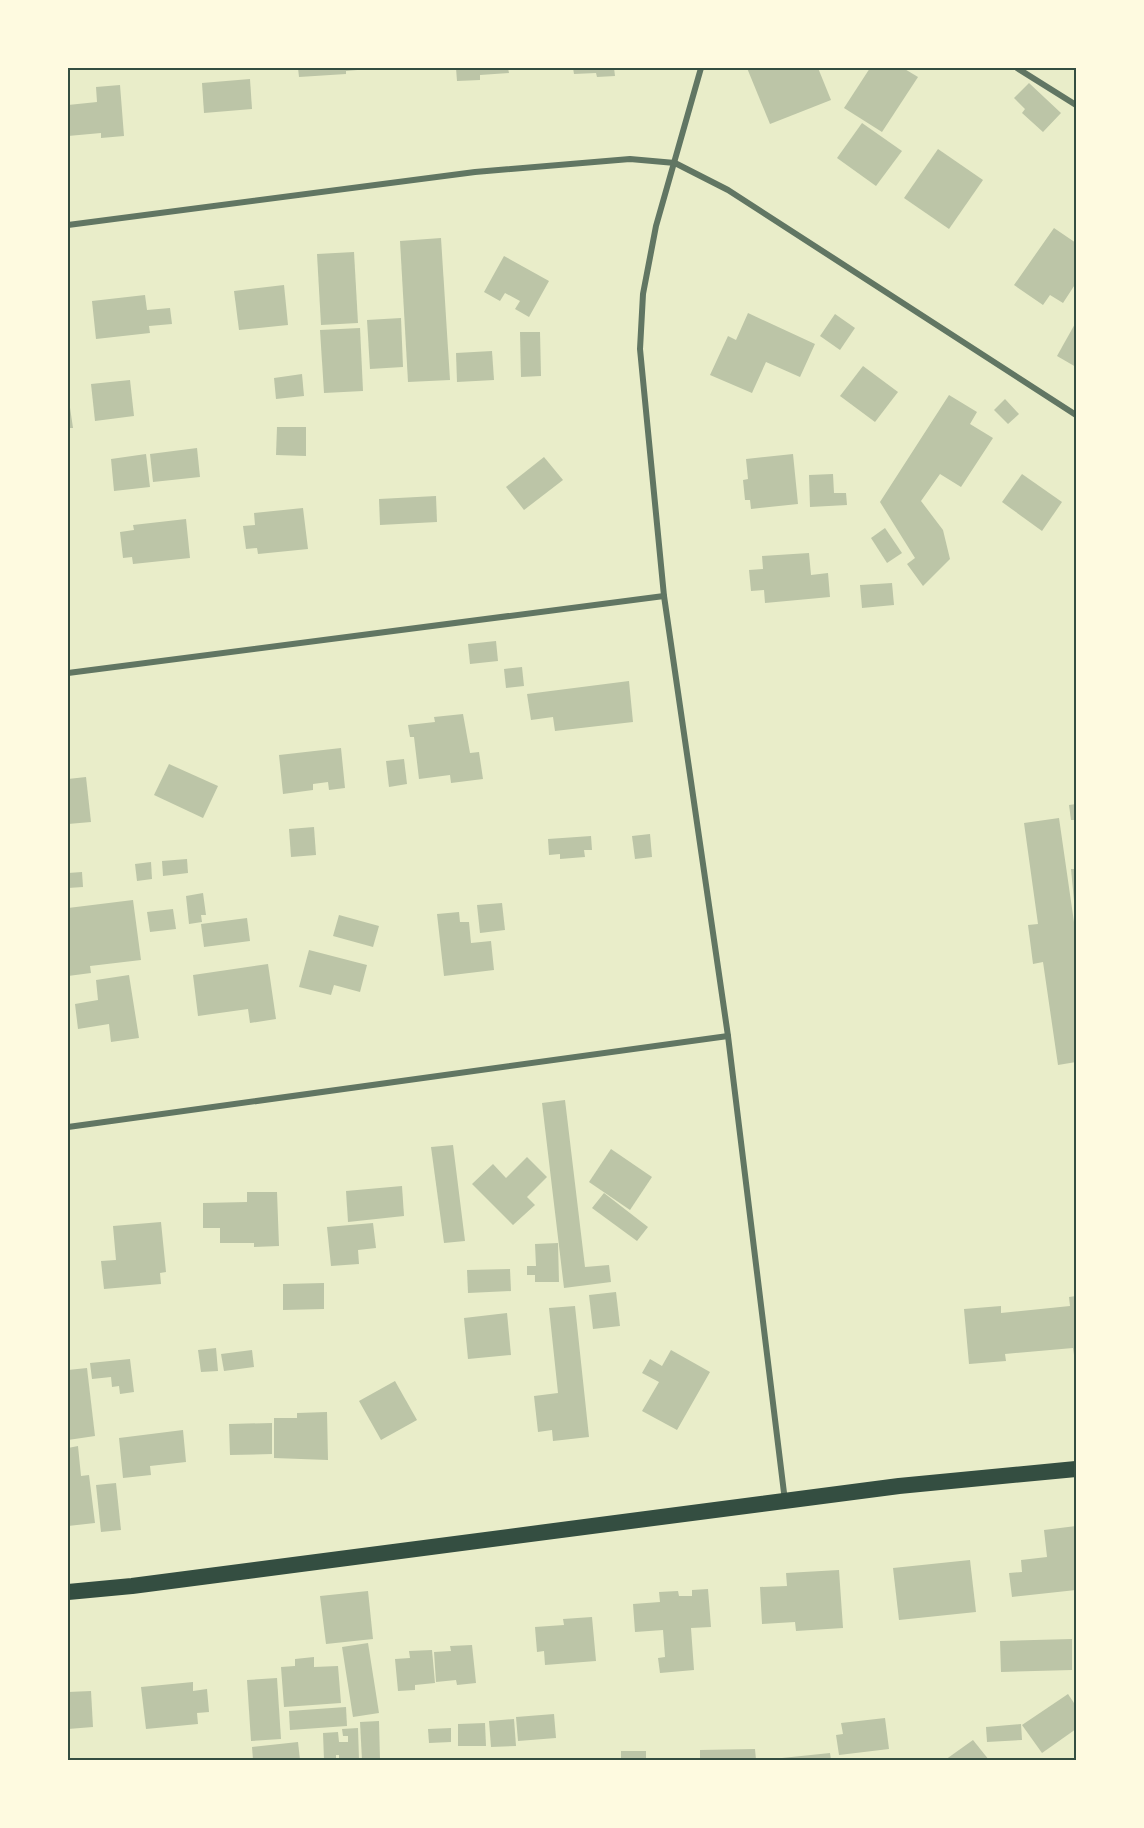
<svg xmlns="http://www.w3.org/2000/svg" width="1144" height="1828" font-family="Manrope,sans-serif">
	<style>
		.building { fill: #bcc5a7 }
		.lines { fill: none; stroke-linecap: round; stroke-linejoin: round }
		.minor { stroke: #617663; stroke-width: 6 }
		.trunk { stroke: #344e41; stroke-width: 16 }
		.neatline { fill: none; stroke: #344e41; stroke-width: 2 }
	</style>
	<rect width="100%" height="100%" fill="#e9edc9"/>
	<g class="building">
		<polygon points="298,68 369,68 369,69 346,71 346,74 299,77"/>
		<polygon points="456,68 508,68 509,73 480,75 480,80 457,81"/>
		<polygon points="573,68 614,68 615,76 597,77 596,73 574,74"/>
		<polygon points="747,68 818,68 831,100 770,124"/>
		<polygon points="870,68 903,68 918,77 882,132 844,108"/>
		<polygon points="250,79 252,109 204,113 202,83"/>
		<polygon points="1029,83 1061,113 1043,132 1022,113 1025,109 1014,98"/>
		<polygon points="120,85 124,136 101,138 101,133 68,136 68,105 97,102 96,87"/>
		<polygon points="862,123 902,151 876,186 837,158"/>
		<polygon points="938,149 983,180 949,229 904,198"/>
		<polygon points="1054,228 1076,243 1076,283 1063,303 1050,295 1043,305 1014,285"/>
		<polygon points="441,238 450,380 408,382 400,241"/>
		<polygon points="354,252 358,323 321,325 317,254"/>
		<polygon points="504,256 549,281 529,317 515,309 520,301 505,293 500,301 484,292"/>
		<polygon points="284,285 288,325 239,330 234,291"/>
		<polygon points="145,295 147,310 170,308 172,324 149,326 150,333 96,339 92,301"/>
		<polygon points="748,313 815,344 800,377 766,362 752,393 710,375 728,336 736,340"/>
		<polygon points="835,314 855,328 840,350 820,336"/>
		<polygon points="401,318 403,367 370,369 367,320"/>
		<polygon points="1076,322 1076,367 1057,356"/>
		<polygon points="360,328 363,391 324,393 320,330"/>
		<polygon points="520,332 540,332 541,376 521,377"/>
		<polygon points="492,351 494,380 457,382 456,353"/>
		<polygon points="863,366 898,392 875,422 840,396"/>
		<polygon points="302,374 304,396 276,399 274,378"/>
		<polygon points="130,380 134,416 95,421 91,384"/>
		<polygon points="68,394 73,428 68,428"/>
		<polygon points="949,395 977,412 970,424 993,438 961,487 940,474 921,501 943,530 950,559 923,586 907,564 915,558 880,502"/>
		<polygon points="1005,399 1019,414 1008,424 994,410"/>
		<polygon points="277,427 306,427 306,456 276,455"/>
		<polygon points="197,448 200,477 153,482 150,454"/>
		<polygon points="146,454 150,487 114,491 111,459"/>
		<polygon points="793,454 798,504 751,509 750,500 745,500 743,480 748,479 746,459"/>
		<polygon points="544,457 563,480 524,510 506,487"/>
		<polygon points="833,474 834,493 846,493 847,505 810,507 809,475"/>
		<polygon points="1022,474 1062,502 1042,531 1002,502"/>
		<polygon points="436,496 437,522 380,525 379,499"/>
		<polygon points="303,508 308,549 258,554 257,548 246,549 243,526 255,525 254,513"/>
		<polygon points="186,519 190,558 133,564 132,557 123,558 120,532 134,530 133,525"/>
		<polygon points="885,528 902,553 887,563 871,538"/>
		<polygon points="809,553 811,575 828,573 830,597 765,603 764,590 751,591 749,570 763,569 762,556"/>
		<polygon points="892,583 894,605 862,608 860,585"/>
		<polygon points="496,641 498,661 470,664 468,644"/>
		<polygon points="522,667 524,686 506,688 504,669"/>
		<polygon points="629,681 633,722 555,731 553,717 531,720 527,694"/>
		<polygon points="463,714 470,753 479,752 483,779 451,783 450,775 419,779 414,737 410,737 408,725 435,722 434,717"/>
		<polygon points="341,748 345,788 329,790 328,782 313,784 313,790 283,794 279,755"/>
		<polygon points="404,759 407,784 389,787 386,761"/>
		<polygon points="169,764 218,786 203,818 154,795"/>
		<polygon points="86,777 91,822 68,824 68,779"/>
		<polygon points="1076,804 1076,820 1071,820 1069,805"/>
		<polygon points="1059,818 1076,936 1076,1062 1058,1065 1043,962 1033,964 1028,925 1038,924 1024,823"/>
		<polygon points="314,827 316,855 291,857 289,829"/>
		<polygon points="650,834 652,857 635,859 632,836"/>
		<polygon points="591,836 592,850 584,850 585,857 560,859 560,854 549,855 548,839"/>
		<polygon points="187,859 188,873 163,876 162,861"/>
		<polygon points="151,862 152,879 137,881 135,864"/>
		<polygon points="1071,869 1076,869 1076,901 1074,901"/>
		<polygon points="82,872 83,887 68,888 68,873"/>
		<polygon points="203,893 206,915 201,915 202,922 189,924 186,896"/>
		<polygon points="133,900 141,960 90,966 91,973 68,976 68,908"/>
		<polygon points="502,903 505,930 480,933 477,905"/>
		<polygon points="173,909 176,929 150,932 147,912"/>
		<polygon points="459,912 460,922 469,922 471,943 491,941 494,970 444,976 437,914"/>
		<polygon points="339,915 379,926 373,947 333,936"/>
		<polygon points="247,918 250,941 204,947 201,924"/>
		<polygon points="309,950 367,965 360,992 334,985 331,995 299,987"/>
		<polygon points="268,964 276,1019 250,1023 248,1009 198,1016 193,975"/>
		<polygon points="129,975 139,1038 111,1042 109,1024 78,1029 75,1004 98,1000 96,980"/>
		<polygon points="565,1100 585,1267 609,1265 611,1282 564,1288 542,1103"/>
		<polygon points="453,1145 465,1241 444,1243 431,1147"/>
		<polygon points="611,1149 652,1177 630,1210 589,1182"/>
		<polygon points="527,1157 547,1177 527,1197 535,1205 513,1225 472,1184 493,1164 506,1178"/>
		<polygon points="402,1186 404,1216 348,1222 346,1191"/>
		<polygon points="247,1192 277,1192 279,1246 254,1247 254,1243 220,1243 220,1228 203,1228 203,1203 247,1202"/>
		<polygon points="604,1193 648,1227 637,1241 592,1208"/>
		<polygon points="161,1222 166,1272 160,1273 161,1284 104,1289 101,1261 116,1260 113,1226"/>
		<polygon points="373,1223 376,1248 358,1250 359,1264 331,1266 327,1227"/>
		<polygon points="558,1243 559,1282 535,1282 535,1275 527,1275 527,1266 536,1266 535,1244"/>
		<polygon points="510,1269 511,1291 468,1293 467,1270"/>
		<polygon points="324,1283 324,1309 283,1310 283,1284"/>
		<polygon points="616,1292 620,1326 593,1329 589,1295"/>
		<polygon points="1076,1296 1076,1354 1074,1355 1073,1348 1005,1354 1006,1361 969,1364 964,1309 1001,1306 1001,1313 1070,1306 1069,1297"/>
		<polygon points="575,1306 589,1437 553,1441 552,1430 538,1432 534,1396 558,1393 549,1308"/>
		<polygon points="507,1313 511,1355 468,1359 464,1318"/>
		<polygon points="216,1348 218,1371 201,1372 198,1350"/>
		<polygon points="252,1350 254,1367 224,1371 221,1354"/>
		<polygon points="671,1350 710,1372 677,1430 642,1411 659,1382 642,1373 650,1359 662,1366"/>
		<polygon points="130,1359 134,1392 120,1394 119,1386 112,1387 111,1377 92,1379 90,1363"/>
		<polygon points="87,1368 95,1436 68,1440 68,1370"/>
		<polygon points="395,1381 417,1420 381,1440 359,1401"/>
		<polygon points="327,1412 328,1460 274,1458 274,1418 297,1418 297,1413"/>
		<polygon points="272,1423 272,1454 230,1455 229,1424"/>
		<polygon points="183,1430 186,1462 150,1466 151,1475 123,1478 119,1438"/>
		<polygon points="78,1446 81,1476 89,1475 95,1523 68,1526 68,1448"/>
		<polygon points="116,1483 121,1530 101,1532 96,1485"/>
		<polygon points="1076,1526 1076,1590 1012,1597 1009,1573 1022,1572 1021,1560 1047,1557 1044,1530"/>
		<polygon points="970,1560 976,1612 899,1620 893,1568"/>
		<polygon points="839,1570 843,1628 796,1631 795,1622 762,1624 760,1587 787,1586 786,1573"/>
		<polygon points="708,1589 711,1627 691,1628 694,1670 660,1673 658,1658 665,1657 663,1630 635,1632 633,1604 660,1602 659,1592 678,1591 679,1596 692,1596 692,1590"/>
		<polygon points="368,1591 373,1639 326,1644 320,1596"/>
		<polygon points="592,1617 596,1661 545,1665 544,1651 537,1652 535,1627 564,1625 563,1619"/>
		<polygon points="1072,1639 1072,1670 1001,1672 1000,1641"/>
		<polygon points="368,1643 379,1713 353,1717 342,1647"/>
		<polygon points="472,1645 476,1683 457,1685 456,1680 436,1682 434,1652 451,1651 450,1646"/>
		<polygon points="432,1650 435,1683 415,1685 415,1690 398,1691 395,1659 410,1658 409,1651"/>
		<polygon points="314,1657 314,1667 338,1666 341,1703 284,1707 281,1667 295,1666 295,1659"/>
		<polygon points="277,1678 281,1739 251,1741 247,1680"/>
		<polygon points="193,1682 193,1691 207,1689 209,1712 197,1713 198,1724 146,1729 141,1687"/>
		<polygon points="91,1691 93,1727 68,1729 68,1692"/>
		<polygon points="1068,1694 1076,1706 1076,1729 1042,1753 1022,1725"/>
		<polygon points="346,1707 347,1726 290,1730 289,1711"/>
		<polygon points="554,1714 556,1738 518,1741 516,1717"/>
		<polygon points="885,1718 889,1749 839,1755 836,1735 843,1734 841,1723"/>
		<polygon points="514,1719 516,1746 491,1747 489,1721"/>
		<polygon points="379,1721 380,1760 362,1760 360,1722"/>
		<polygon points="485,1723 486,1746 458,1746 458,1724"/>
		<polygon points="1021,1724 1022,1740 987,1742 986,1727"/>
		<polygon points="358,1728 359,1760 339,1760 339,1755 336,1755 336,1760 324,1760 323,1733 338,1732 339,1742 348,1742 348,1736 343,1736 342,1729"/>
		<polygon points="451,1728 451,1742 429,1743 428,1729"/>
		<polygon points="973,1740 989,1760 945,1760"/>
		<polygon points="298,1742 300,1760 253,1760 252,1747"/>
		<polygon points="755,1749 756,1760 700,1760 700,1750"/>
		<rect x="621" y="1751" width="25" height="9"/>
		<polygon points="830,1753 831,1760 782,1760 782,1758"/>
	</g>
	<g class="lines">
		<g class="minor">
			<polyline points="701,68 656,226 643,294 640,349 664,596 728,1036 785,1501"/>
			<polyline points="1017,68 1076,105"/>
			<polyline points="68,225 475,172 630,159 675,163 728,190 1076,415"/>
			<polyline points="68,673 664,596"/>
			<polyline points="68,1127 728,1036"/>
		</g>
		<polyline class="trunk" points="68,1592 132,1586 899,1486 1076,1469"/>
	</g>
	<rect width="1144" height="1828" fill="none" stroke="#fefae0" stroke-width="138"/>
	<rect x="69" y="69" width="1006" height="1690" class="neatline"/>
</svg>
